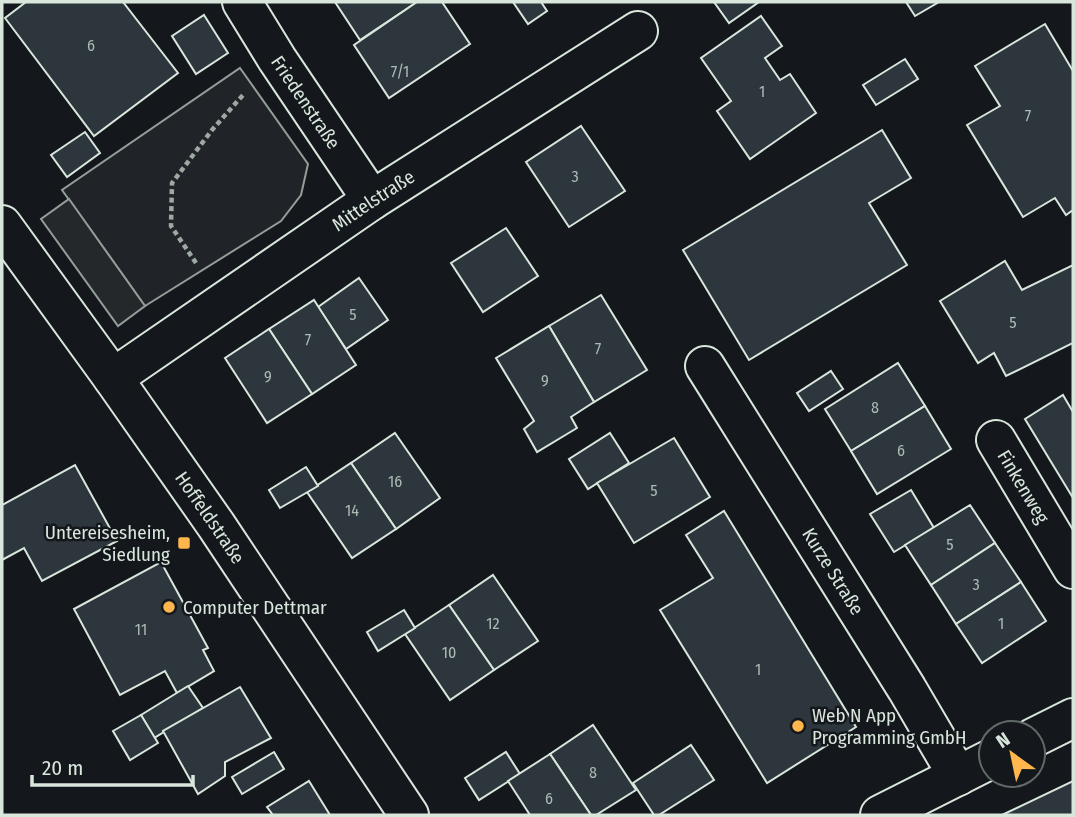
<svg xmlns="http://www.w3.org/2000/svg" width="1075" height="817" font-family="'Fira Sans Condensed',sans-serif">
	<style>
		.green { fill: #202428; stroke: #939e99; stroke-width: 2 }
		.parking { fill: #24282b; stroke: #939e99; stroke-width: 2 }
		.building { fill: #2c363c; stroke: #d8e6dc; stroke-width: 2 }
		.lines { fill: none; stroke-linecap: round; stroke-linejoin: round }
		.minor-casing { stroke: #d8e6dc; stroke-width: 42 }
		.path { stroke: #9da8a2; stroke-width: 4.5; stroke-dasharray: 5 3.5; stroke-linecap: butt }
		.minor { stroke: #14181c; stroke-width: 38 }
		.poi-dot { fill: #ffb74d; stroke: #14181c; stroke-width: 2.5 }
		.labels { text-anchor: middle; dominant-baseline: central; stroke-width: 5; stroke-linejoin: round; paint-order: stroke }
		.number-label { font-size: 16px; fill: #adbab4 }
		.street-label { font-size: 19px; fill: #d8e6dc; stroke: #14181c }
		.poi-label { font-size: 19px; fill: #d8e6dc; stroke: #14181c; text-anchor: start }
	</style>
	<rect width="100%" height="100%" fill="#14181c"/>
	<polygon class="green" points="240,68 308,164 301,195 281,221 145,306 62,190"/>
	<polygon class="parking" points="69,199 145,306 118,326 41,219"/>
	<g class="building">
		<polygon points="26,2 123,2 178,73 94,136 5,18"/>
		<polygon points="335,2 417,2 360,40"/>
		<polygon points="417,2 442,2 470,44 389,98 354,45"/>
		<polygon points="513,2 541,2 547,11 528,24"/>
		<polygon points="714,2 759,2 729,23"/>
		<polygon points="906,2 939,2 915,16"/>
		<polygon points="204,15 228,53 196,74 172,36"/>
		<polygon points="761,16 782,46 765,58 780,80 790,74 816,113 750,159 717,111 731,101 701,58"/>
		<polygon points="1045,24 1073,71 1073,210 1066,215 1055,198 1023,217 967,125 1000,106 975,66"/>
		<polygon points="905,59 918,79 876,105 863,85"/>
		<polygon points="581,126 625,191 569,227 526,162"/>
		<polygon points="882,130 911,178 869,203 907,265 749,360 683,250"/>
		<polygon points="85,132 100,153 67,177 51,155"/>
		<polygon points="506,228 538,276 483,312 451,263"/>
		<polygon points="1005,261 1022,290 1073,265 1073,343 1006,376 994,353 978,363 940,301"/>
		<polygon points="359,278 388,320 346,349 318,307"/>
		<polygon points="601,295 647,370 594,402 549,326"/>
		<polygon points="314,300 356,365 312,394 269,329"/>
		<polygon points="549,326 594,402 571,417 577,428 537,452 524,429 534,421 496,358"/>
		<polygon points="269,329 312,394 267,423 225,358"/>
		<polygon points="898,363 925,406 851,451 825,409"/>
		<polygon points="831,371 843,389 809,411 797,393"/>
		<polygon points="1063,395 1073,412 1073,498 1025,419"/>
		<polygon points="925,406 951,449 877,494 851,451"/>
		<polygon points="395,433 440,498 396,529 351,463"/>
		<polygon points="610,433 629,463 588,489 569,459"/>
		<polygon points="674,438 710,497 634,543 597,483"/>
		<polygon points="351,463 396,529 352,558 307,492"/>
		<polygon points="75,465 117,541 42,581 24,548 2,560 2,505"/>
		<polygon points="306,467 318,486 280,508 269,490"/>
		<polygon points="911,490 934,528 894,552 870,514"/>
		<polygon points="970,505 995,543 931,585 905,545"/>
		<polygon points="724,511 856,727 767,783 660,610 713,578 686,535"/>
		<polygon points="995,543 1021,582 956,624 931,585"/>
		<polygon points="161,562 208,648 203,650 214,671 177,693 165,671 120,695 74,609"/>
		<polygon points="493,575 538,641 494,670 449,605"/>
		<polygon points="1021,582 1046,621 982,663 956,624"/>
		<polygon points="449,605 494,670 450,700 405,634"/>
		<polygon points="404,610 415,628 378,651 367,632"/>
		<polygon points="188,686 203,708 154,738 141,715"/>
		<polygon points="240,687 271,738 225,762 225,776 198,794 163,731"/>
		<polygon points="141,715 158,743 130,760 113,731"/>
		<polygon points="593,725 636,790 596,815 591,815 550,754"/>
		<polygon points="691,745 714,780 659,815 654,815 633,783"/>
		<polygon points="274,752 284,769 242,794 232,777"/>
		<polygon points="506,752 520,774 479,800 465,778"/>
		<polygon points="550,754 591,815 530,815 508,781"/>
		<polygon points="309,781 330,815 273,815 267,807"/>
		<polygon points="1073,781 1073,815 1002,815"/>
	</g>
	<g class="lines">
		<defs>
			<g id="minor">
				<path id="s1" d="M242 2 277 59 372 200"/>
				<path id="s2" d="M2 225 113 378 216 525 409 815"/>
				<path id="s3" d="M705 366 907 689 958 776"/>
				<path id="s4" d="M113 378 372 200 638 31"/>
				<path id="s5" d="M996 440 1073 569"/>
				<polyline points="1033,738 1073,718"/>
				<polyline points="880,815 991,759"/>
			</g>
		</defs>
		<use href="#minor" class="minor-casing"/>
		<polyline class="path" points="196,263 171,226 172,183 212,130 243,95"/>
		<use href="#minor" class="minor"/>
	</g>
	<g class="poi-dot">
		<rect x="177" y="536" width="14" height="14" rx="3.5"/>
		<circle cx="169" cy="607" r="7"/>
		<circle cx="798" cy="726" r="7"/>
	</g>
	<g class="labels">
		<g class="number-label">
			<text x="91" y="45">6</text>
			<text x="400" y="71">7/1</text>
			<text x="762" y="91">1</text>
			<text x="1028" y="115">7</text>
			<text x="575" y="176">3</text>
			<text x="353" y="314">5</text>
			<text x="1013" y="322">5</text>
			<text x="308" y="339">7</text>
			<text x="598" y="348">7</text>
			<text x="268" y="376">9</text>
			<text x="545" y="380">9</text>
			<text x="875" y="407">8</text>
			<text x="901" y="450">6</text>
			<text x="395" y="481">16</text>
			<text x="654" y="490">5</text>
			<text x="352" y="510">14</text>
			<text x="950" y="544">5</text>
			<text x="976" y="584">3</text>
			<text x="493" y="623">12</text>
			<text x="1001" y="623">1</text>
			<text x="141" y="629">11</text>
			<text x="449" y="652">10</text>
			<text x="758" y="669">1</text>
			<text x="593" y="772">8</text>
			<text x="549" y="798">6</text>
		</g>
		<g class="street-label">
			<text stroke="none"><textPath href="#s1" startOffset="119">Friedenstraße</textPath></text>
			<text stroke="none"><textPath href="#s4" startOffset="315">Mittelstraße</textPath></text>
			<text stroke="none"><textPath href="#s5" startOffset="54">Finkenweg</textPath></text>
			<text stroke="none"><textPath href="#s2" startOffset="359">Hoffeldstraße</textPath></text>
			<text stroke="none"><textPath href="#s3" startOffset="242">Kurze Straße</textPath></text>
		</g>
		<g class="poi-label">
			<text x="170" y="532" text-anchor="end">Untereisesheim,<tspan x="170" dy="22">Siedlung</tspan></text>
			<text x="183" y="607">Computer Dettmar</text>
			<text x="812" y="715">Web N App<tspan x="812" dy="22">Programming GmbH</tspan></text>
		</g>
	</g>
	<rect width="1075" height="817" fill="none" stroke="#d8e6dc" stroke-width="7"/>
	<g transform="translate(1012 754) rotate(327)"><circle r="33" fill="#14181c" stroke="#626a69" stroke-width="2"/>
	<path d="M0-5L12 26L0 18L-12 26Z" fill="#ffb74d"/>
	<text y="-10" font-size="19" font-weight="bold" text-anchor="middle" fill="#d8e6dc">N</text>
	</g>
	<path d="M32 775v10h161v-10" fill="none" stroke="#d8e6dc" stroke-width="3.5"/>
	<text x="42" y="775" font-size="21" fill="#d8e6dc" stroke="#14181c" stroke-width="5" paint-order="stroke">20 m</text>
</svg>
